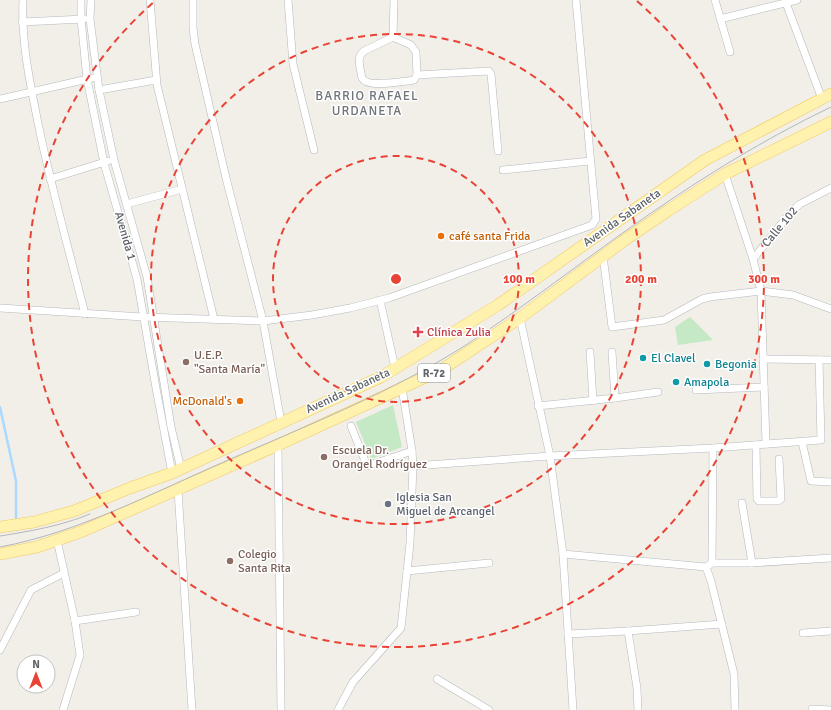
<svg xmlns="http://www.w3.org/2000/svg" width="831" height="710" font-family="Signika,sans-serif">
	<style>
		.green { fill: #c5e8c5 }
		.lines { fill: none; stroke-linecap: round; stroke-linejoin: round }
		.stream { stroke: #aadaff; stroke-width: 2.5 }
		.street-casing { stroke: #b5b8bc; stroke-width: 8 }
		.primary-casing { stroke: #f2c960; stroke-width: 12 }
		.street { stroke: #fff; stroke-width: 7 }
		.primary { stroke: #fff2af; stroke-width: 11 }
		.tram { stroke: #b6b7b8; stroke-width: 1 }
		.ring { fill: none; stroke: #ea4335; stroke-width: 2; stroke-dasharray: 7 5 }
		.food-dot { fill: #e8710a; stroke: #fff; stroke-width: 1.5 }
		.health-dot { fill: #e0444e; stroke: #fff; stroke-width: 1.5 }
		.culture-dot { fill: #0f9aa8; stroke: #fff; stroke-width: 1.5 }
		.education-dot { fill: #8d6e63; stroke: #fff; stroke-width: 1.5 }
		.worship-dot { fill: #6b7280; stroke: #fff; stroke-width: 1.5 }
		.labels { text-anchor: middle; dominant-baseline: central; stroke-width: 3; stroke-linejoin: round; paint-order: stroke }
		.shield { fill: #fff; stroke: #8f9295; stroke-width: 1 }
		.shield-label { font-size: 11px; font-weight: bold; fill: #5f6368 }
		.street-label { font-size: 12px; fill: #5f6368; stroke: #fff }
		.food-label { font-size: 12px; fill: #c56008; stroke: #fff; text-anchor: start }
		.health-label { font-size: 12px; fill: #be3a42; stroke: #fff; text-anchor: start }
		.education-label { font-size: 12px; fill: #785e54; stroke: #fff; text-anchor: start }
		.culture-label { font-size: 12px; fill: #0d838f; stroke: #fff; text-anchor: start }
		.worship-label { font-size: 12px; fill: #5b616d; stroke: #fff; text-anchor: start }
		.neighbourhood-label { font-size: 13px; letter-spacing: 1px; fill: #70757a; stroke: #fff }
		.centre { fill: #ea4335; stroke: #fff; stroke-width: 2 }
		.ring-label { font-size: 12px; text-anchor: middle; font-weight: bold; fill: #ea4335; stroke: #fff; stroke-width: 3; stroke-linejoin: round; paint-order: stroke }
	</style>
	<rect width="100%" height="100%" fill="#f1efe8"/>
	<g class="green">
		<polygon points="690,317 713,340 678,345 675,327"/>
		<polygon points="393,405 402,447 371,459 356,422"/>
	</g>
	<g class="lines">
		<polyline class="stream" points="0,407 16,481 16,518"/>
		<defs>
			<g id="street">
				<path d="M23 0C21 41 30 83 38 123 51 187 69 250 85 314"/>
				<polyline points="81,0 81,19 87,79 104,163 137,279 156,388 172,473"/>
				<polyline points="91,0 90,19 99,90 114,160 147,277 171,427 181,469"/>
				<polyline points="150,0 157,85 214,319"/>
				<polyline points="193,0 193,28 195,44 226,178 263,321 281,422"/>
				<polyline points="288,0 293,64 314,150"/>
				<polyline points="715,0 730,52"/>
				<polyline points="786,3 822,99"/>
				<polyline points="720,19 797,0"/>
				<polyline points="22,22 84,19"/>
				<path d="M393 37 411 45 416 52 417 75 414 80 408 81C397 82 367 88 362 78 361 75 361 71 360 68 359 61 358 56 364 51Z"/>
				<polyline points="393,37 394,0"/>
				<polyline points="417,75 489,71 491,74 498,151"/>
				<polyline points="99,90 156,80"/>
				<polyline points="0,99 92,78"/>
				<polyline points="503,170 590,161"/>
				<polyline points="725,174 753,259 761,291 766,444"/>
				<polyline points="50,179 108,161"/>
				<polyline points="127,204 182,189"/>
				<polyline points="603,256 612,327 664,320 702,299 710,297 761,291 793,295 831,309"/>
				<polyline points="753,259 792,211 800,204 831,188"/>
				<polyline points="380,300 395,368"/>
				<polyline points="0,308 143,317 263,321 312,315 350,308 389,298 592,225 596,219 576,0"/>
				<polyline points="520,318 550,456 563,554 573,710"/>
				<polyline points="590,352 593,401"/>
				<polyline points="612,352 615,398"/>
				<polyline points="763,359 831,360"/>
				<polyline points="696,390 764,387"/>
				<polyline points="538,406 615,398 658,392"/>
				<polyline points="351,426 367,466 412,451"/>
				<polyline points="802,442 811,481 831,482"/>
				<polyline points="278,445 281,710"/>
				<polyline points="756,445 757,499 759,501 778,501 781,499 779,459"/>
				<polyline points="413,466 550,456 713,448 821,440 819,360"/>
				<polyline points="178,490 192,710"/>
				<polyline points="742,503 752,563"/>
				<polyline points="57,540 75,621 80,655 63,710"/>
				<polyline points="563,554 706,567 712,563 752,563 831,558"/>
				<polyline points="712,563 713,448"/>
				<polyline points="706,567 711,581 734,674 735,710"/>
				<polyline points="407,571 489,563"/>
				<polyline points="75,621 136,612"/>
				<polyline points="628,631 637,688 638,710"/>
				<polyline points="803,633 831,631"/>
				<polyline points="568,634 628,631 722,624"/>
				<polyline points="0,650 31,590 64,573"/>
				<polyline points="437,679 489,710"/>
				<polyline points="812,709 831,710"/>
				<polyline points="338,710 353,682 401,628 410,543 413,466 412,451 402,388"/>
			</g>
			<g id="primary">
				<polyline points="0,527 34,522 74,511 130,488 172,473 381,377 498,305 705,160 831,94"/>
				<polyline points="0,554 37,547 83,531 278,445 441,370 520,318 622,242 669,210 725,174 831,122"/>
			</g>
		</defs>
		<use href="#street" class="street-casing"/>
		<use href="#primary" class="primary-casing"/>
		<use href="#street" class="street"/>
		<use href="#primary" class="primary"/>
		<g class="tram">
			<path d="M0 536C31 531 61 526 90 514"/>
			<path d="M0 547C80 532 152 493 226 461 308 425 393 392 469 343 522 308 572 269 624 232 690 185 758 142 831 107"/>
		</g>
	</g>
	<g class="ring">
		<circle cx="396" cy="279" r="123"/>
		<circle cx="396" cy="279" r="245"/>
		<path d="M637 1A368 368 0 1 1 155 1"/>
	</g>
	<g class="food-dot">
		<circle cx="441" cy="236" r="4"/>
		<circle cx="240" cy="401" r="4"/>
	</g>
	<path class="health-dot" d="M416 326h4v4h4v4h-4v4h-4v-4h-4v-4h4z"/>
	<g class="culture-dot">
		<circle cx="643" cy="358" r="4"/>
		<circle cx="707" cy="364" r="4"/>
		<circle cx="676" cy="382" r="4"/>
	</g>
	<g class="education-dot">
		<circle cx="186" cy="362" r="4"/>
		<circle cx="324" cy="457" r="4"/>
		<circle cx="230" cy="561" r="4"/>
	</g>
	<circle class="worship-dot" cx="388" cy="504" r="4"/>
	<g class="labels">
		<rect class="shield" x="418" y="364" width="32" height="18" rx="3"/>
		<g class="shield-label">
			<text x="434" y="373">R-72</text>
		</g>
		<g class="street-label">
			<text transform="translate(622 218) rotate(-35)">Avenida Sabaneta</text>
			<text transform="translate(780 227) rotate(-50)">Calle 102</text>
			<text transform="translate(125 236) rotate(74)">Avenida 1</text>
			<text transform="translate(348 391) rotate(-25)">Avenida Sabaneta</text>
		</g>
		<g class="food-label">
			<text x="449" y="236">café santa Frida</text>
			<text x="232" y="401" text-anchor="end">McDonald's</text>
		</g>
		<g class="health-label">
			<text x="427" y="332">Clínica Zulia</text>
		</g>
		<g class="education-label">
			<text x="194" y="355">U.E.P.<tspan x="194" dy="14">"Santa María"</tspan></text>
			<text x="332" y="450">Escuela Dr.<tspan x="332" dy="14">Orangel Rodríguez</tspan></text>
			<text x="238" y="554">Colegio<tspan x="238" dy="14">Santa Rita</tspan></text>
		</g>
		<g class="culture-label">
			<text x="651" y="358">El Clavel</text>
			<text x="715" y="364">Begonia</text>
			<text x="684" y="382">Amapola</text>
		</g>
		<g class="worship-label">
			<text x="396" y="497">Iglesia San<tspan x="396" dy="14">Miguel de Arcangel</tspan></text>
		</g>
		<g class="neighbourhood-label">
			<text x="367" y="96">BARRIO RAFAEL<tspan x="367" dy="15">URDANETA</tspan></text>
		</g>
	</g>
	<circle cx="396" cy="279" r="6" class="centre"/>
	<g class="ring-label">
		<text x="519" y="283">100 m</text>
		<text x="641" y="283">200 m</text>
		<text x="764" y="283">300 m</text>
	</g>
	<g transform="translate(36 674)"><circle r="19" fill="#ffffff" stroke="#bfc1c3"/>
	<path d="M0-3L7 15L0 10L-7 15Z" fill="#ea4335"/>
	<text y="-6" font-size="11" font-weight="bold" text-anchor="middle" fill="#5f6368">N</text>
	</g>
</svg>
